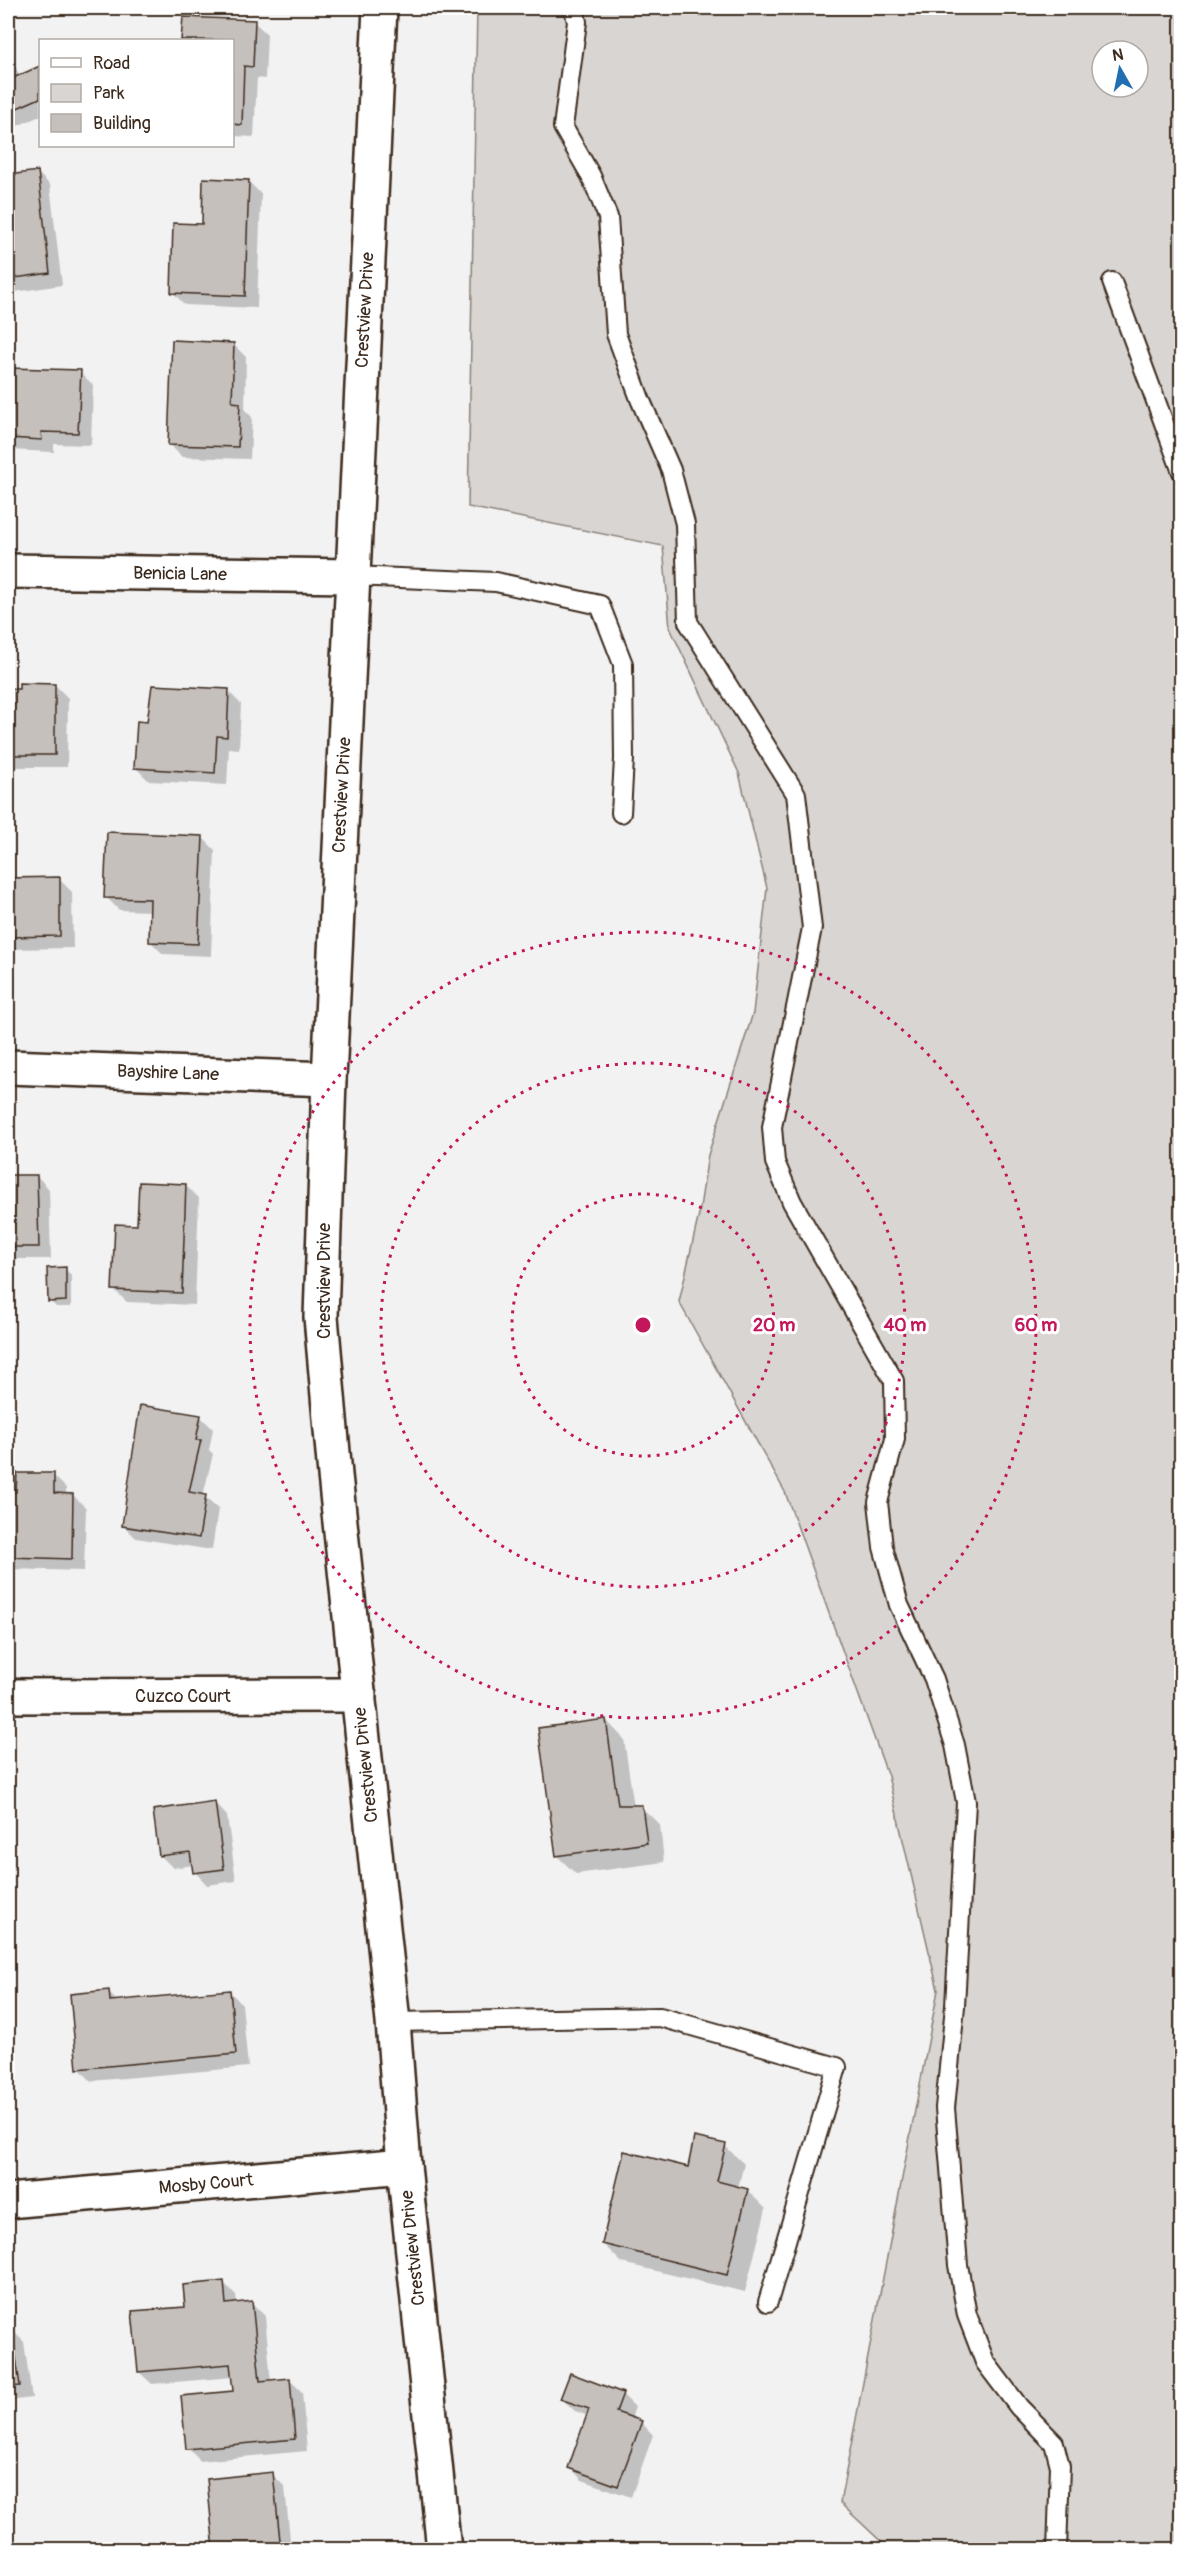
<svg xmlns="http://www.w3.org/2000/svg" width="1189" height="2557" font-family="Pangolin,sans-serif">
	<style>
		.green { fill: #d8d5d2; stroke: #8a8078; stroke-width: 1.5; fill-rule: evenodd }
		.shadow { fill: #0003 }
		.building { fill: #c6c0bd; stroke: #3b2a1e; stroke-width: 1.5 }
		.lines { fill: none; stroke-linecap: round; stroke-linejoin: round }
		.service-casing { stroke: #3b2a1e; stroke-width: 22 }
		.minor-casing { stroke: #3b2a1e; stroke-width: 38 }
		.secondary-casing { stroke: #3b2a1e; stroke-width: 38 }
		.service { stroke: #fff; stroke-width: 18 }
		.minor { stroke: #fff; stroke-width: 33 }
		.secondary { stroke: #fff; stroke-width: 33 }
		.ring { fill: none; stroke: #c2185b; stroke-width: 3; stroke-dasharray: 3 6 }
		.labels { text-anchor: middle; dominant-baseline: central; stroke-width: 6; stroke-linejoin: round; paint-order: stroke }
		.street-label { font-size: 18px; fill: #3b2a1e; stroke: #fff }
		.centre { fill: #c2185b; stroke: #fff; stroke-width: 3 }
		.ring-label { font-size: 18px; text-anchor: middle; font-weight: bold; fill: #c2185b; stroke: #fff; stroke-width: 6; stroke-linejoin: round; paint-order: stroke }
	</style>
	<rect width="100%" height="100%" fill="#f3f2f2"/>
	<filter id="ink" filterUnits="userSpaceOnUse"><feTurbulence type="fractalNoise" baseFrequency=".0167" numOctaves="2"/><feDisplacementMap in="SourceGraphic" scale="12" xChannelSelector="R" yChannelSelector="G"/><feConvolveMatrix kernelMatrix="1 2 1 2 8 2 1 2 1" color-interpolation-filters="sRGB"/></filter>
	<g filter="url(#ink)">
		<path class="green" d="M477 8H1181V2549H889L840 2503 938 1990 888 1776 785 1492 679 1302 699 1214 708 1155 753 1013 767 888 739 773 670 628 663 546 468 507ZM1102 51H1138V87H1102Z"/>
		<g class="shadow">
			<polygon points="184,19 254,22 267,34 265,79 257,78 254,137 232,136 232,40 183,40"/>
			<polygon points="8,50 20,77 40,68 40,116 8,130"/>
			<polygon points="38,173 50,185 62,285 8,293 8,177"/>
			<polygon points="248,181 261,194 257,308 185,305 172,292 203,225"/>
			<polygon points="234,345 246,357 245,410 252,417 250,459 182,457 169,444"/>
			<polygon points="8,369 80,372 93,385 91,445 54,444 54,452 8,450"/>
			<polygon points="55,685 68,698 67,767 8,767 8,691"/>
			<polygon points="228,691 241,704 239,749 229,748 227,785 149,781 136,768 148,724"/>
			<polygon points="202,837 215,850 211,956 163,954 150,941 152,911 119,910 106,897"/>
			<polygon points="8,879 59,879 72,892 73,948 8,949"/>
			<polygon points="37,1176 49,1189 51,1259 8,1259 8,1177"/>
			<polygon points="186,1186 199,1198 195,1305 127,1302 114,1290 139,1227"/>
			<polygon points="65,1269 71,1275 71,1307 56,1307 50,1301"/>
			<polygon points="200,1416 213,1429 209,1450 213,1454 203,1496 218,1509 212,1550 136,1538 123,1525"/>
			<polygon points="53,1475 66,1488 66,1495 73,1495 86,1508 84,1571 8,1569 8,1493 18,1493"/>
			<polygon points="606,1720 624,1739 634,1807 641,1807 660,1825 664,1862 576,1874 557,1856"/>
			<polygon points="215,1803 227,1816 236,1881 207,1885 195,1872 194,1865 173,1868 160,1855"/>
			<polygon points="229,1991 242,2004 248,2067 91,2081 79,2068 108,1992 118,2002"/>
			<polygon points="725,2146 744,2164 738,2188 747,2190 766,2209 745,2292 622,2263 603,2244 689,2169"/>
			<polygon points="223,2282 236,2295 237,2304 252,2303 265,2316 271,2381 289,2379 302,2392 307,2451 200,2461 188,2448 234,2393 233,2377 152,2384 139,2372 187,2308"/>
			<polygon points="11,2329 24,2342 32,2398 8,2401 8,2330"/>
			<polygon points="622,2394 635,2407 631,2419 641,2422 653,2435 631,2497 582,2480 570,2467 588,2416 575,2411 562,2399"/>
			<polygon points="272,2474 285,2487 291,2550 216,2550"/>
		</g>
		<g class="building">
			<polygon points="183,17 255,20 253,67 244,66 242,125 232,124 232,40 181,40"/>
			<polygon points="8,63 13,78 40,66 40,98 8,112"/>
			<polygon points="38,171 50,273 8,279 8,175"/>
			<polygon points="203,178 249,180 245,296 171,293 173,223 202,224"/>
			<polygon points="172,340 234,343 232,402 240,403 238,447 168,445"/>
			<polygon points="8,368 81,370 78,433 41,432 42,440 8,438"/>
			<polygon points="19,683 55,684 55,755 8,755 8,689 19,689"/>
			<polygon points="152,685 229,689 227,737 217,736 215,773 134,768 137,721 147,722"/>
			<polygon points="107,832 203,836 198,944 149,942 150,899 104,898"/>
			<polygon points="60,877 60,936 8,937 8,878"/>
			<polygon points="8,1175 37,1175 39,1247 8,1247"/>
			<polygon points="139,1182 186,1184 182,1293 112,1290 115,1224 137,1225"/>
			<polygon points="66,1267 66,1301 48,1302 47,1268"/>
			<polygon points="140,1405 201,1415 196,1440 201,1440 189,1492 206,1495 199,1538 122,1526"/>
			<polygon points="17,1473 54,1473 54,1493 73,1494 72,1559 8,1557 8,1492 16,1492"/>
			<polygon points="606,1719 618,1805 642,1805 647,1843 556,1856 538,1728"/>
			<polygon points="215,1801 224,1869 193,1873 190,1852 159,1856 153,1810"/>
			<polygon points="109,1990 110,2001 230,1990 236,2054 77,2069 70,1994"/>
			<polygon points="694,2137 726,2144 717,2181 748,2189 727,2275 602,2244 624,2151 688,2167"/>
			<polygon points="224,2281 226,2304 252,2301 260,2381 290,2378 295,2439 186,2449 181,2396 233,2391 230,2364 138,2372 132,2311 185,2307 183,2285"/>
			<polygon points="8,2328 12,2328 20,2386 8,2387"/>
			<polygon points="570,2373 623,2393 616,2412 642,2421 618,2486 568,2468 589,2409 560,2399"/>
			<polygon points="273,2472 281,2550 214,2550 207,2479"/>
			<polygon points="577,2541 611,2550 574,2550"/>
		</g>
		<g class="lines">
			<defs>
				<g id="service">
					<polyline points="574,8 577,22 563,127 591,176 608,217 616,334 640,399 671,470 685,524 688,622 796,794 812,928 772,1127 775,1162 792,1202 894,1381 895,1439 878,1502 883,1547 899,1605 934,1679 955,1745 966,1802 955,2006 945,2108 958,2265 967,2315 985,2362 1019,2407 1054,2443 1060,2466 1057,2550"/>
					<polyline points="1112,282 1182,472"/>
					<polyline points="352,576 496,582 600,605 623,664 624,759 621,813"/>
					<polyline points="393,2022 660,2017 837,2067 768,2302"/>
				</g>
				<g id="minor">
					<polyline points="8,571 352,576"/>
					<polyline points="8,1067 329,1079"/>
					<polyline points="8,1696 359,1695"/>
					<polyline points="8,2201 404,2166"/>
				</g>
				<polyline id="secondary" points="380,8 329,1079 321,1317 335,1475 393,2022 404,2166 444,2550"/>
			</defs>
			<use href="#service" class="service-casing"/>
			<use href="#minor" class="minor-casing"/>
			<use href="#secondary" class="secondary-casing"/>
			<use href="#service" class="service"/>
			<use href="#minor" class="minor"/>
			<use href="#secondary" class="secondary"/>
		</g>
	</g>
	<g class="ring">
		<circle cx="643" cy="1325" r="131"/>
		<circle cx="643" cy="1325" r="262"/>
		<circle cx="643" cy="1325" r="393"/>
	</g>
	<g class="labels">
		<g class="street-label">
			<text transform="translate(365 310) rotate(-87)">Crestview Drive</text>
			<text transform="translate(180 574) rotate(1)">Benicia Lane</text>
			<text transform="translate(342 795) rotate(-87)">Crestview Drive</text>
			<text transform="translate(168 1073) rotate(2)">Bayshire Lane</text>
			<text transform="translate(324 1281) rotate(-90)">Crestview Drive</text>
			<text x="183" y="1696">Cuzco Court</text>
			<text transform="translate(366 1765) rotate(-96)">Crestview Drive</text>
			<text transform="translate(206 2184) rotate(-5)">Mosby Court</text>
			<text transform="translate(413 2248) rotate(-96)">Crestview Drive</text>
		</g>
	</g>
	<circle cx="643" cy="1325" r="9" class="centre"/>
	<g class="ring-label">
		<text x="774" y="1331">20 m</text>
		<text x="905" y="1331">40 m</text>
		<text x="1036" y="1331">60 m</text>
	</g>
	<rect width="1189" height="2557" fill="none" stroke="#fff" stroke-width="30"/>
	<rect x="15" y="15" width="1159" height="2527" fill="none" stroke="#3b2a1e" stroke-width="2" filter="url(#ink)"/>
	<rect x="39" y="39" width="195" height="108" fill="#ffffff" stroke="#b1aaa5" stroke-width="1.5"/>
	<rect x="51" y="58" width="30" height="9" fill="#ffffff" stroke="#b1aaa5" stroke-width="1.5"/>
	<text x="93" y="69" font-size="18" fill="#3b2a1e">Road</text>
	<rect x="51" y="84" width="30" height="18" fill="#d8d5d2" stroke="#b1aaa5" stroke-width="1.5"/>
	<text x="93" y="99" font-size="18" fill="#3b2a1e">Park</text>
	<rect x="51" y="114" width="30" height="18" fill="#c6c0bd" stroke="#b1aaa5" stroke-width="1.5"/>
	<text x="93" y="129" font-size="18" fill="#3b2a1e">Building</text>
	<g transform="translate(1120 69) rotate(351)"><circle r="28" fill="#ffffff" stroke="#b1aaa5" stroke-width="1.5"/>
	<path d="M0-4.5L10 22L0 15L-10 22Z" fill="#1f6fb2"/>
	<text y="-9" font-size="16" font-weight="bold" text-anchor="middle" fill="#3b2a1e">N</text>
	</g>
</svg>
